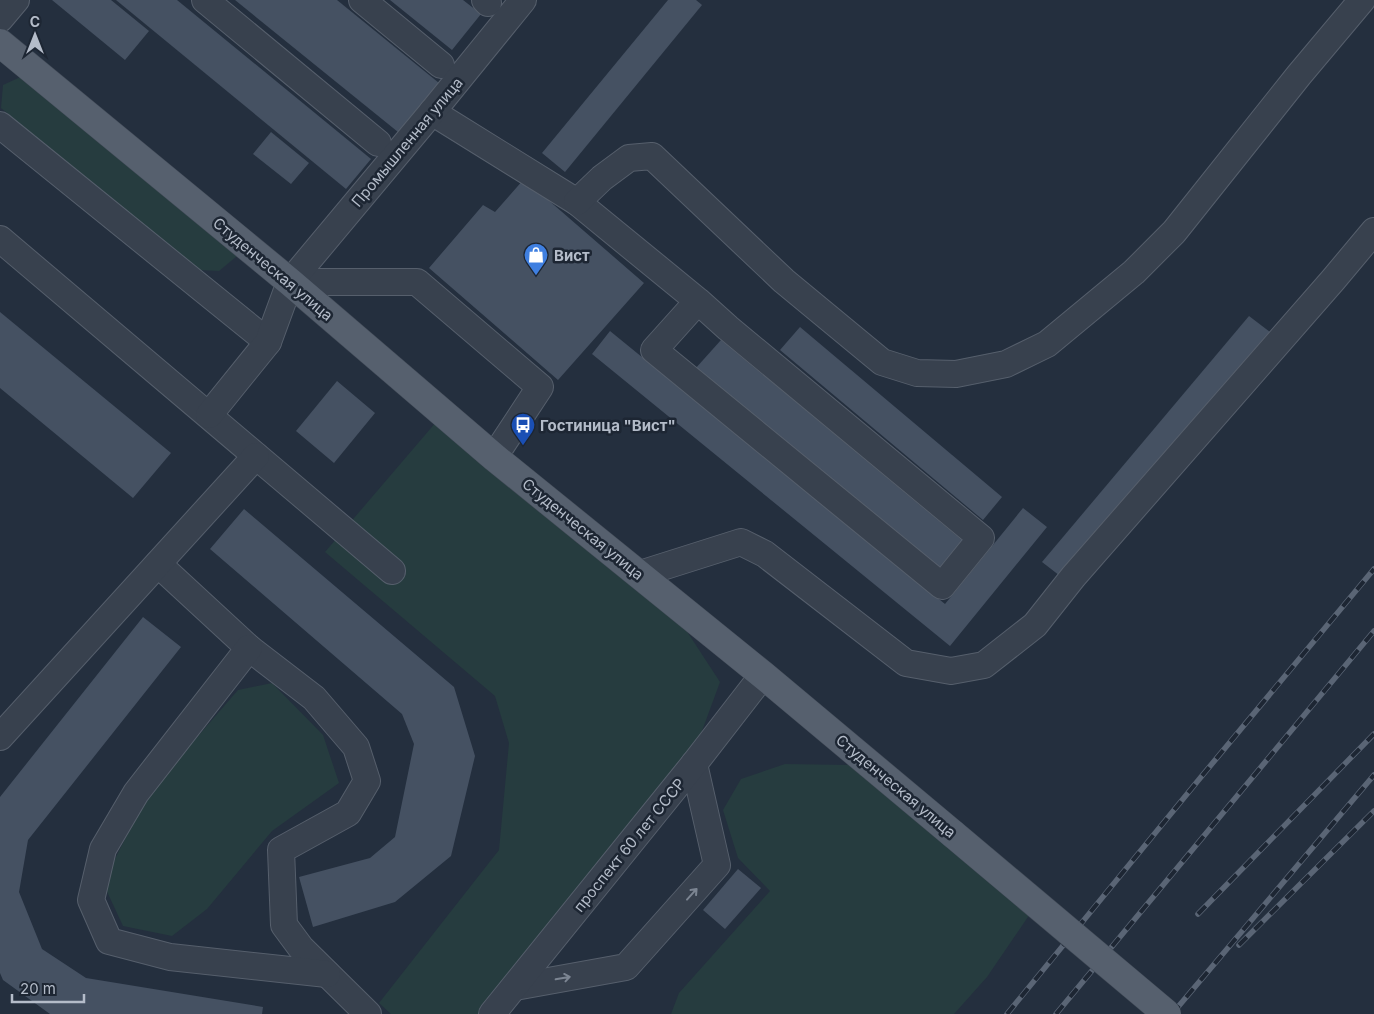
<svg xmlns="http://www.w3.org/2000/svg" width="1374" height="1014" font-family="Inter,sans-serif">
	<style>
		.green { fill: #263c3f }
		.building { fill: #455162 }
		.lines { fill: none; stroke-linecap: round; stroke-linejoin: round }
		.minor-casing { stroke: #565f6c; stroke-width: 28 }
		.major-casing { stroke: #414a57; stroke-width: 29 }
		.minor { stroke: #38414e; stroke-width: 26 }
		.major { stroke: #56606e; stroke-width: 28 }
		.rail-casing { stroke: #5a6575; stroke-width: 5.5 }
		.rail { stroke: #1d2633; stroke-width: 4; stroke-dasharray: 11; stroke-linecap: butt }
		.major-bridge-casing { stroke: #414a57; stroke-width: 29; stroke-linecap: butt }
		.major-bridge { stroke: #56606e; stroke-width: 28 }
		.oneway { stroke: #7c8592 }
		.labels { text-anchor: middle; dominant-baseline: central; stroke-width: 5; stroke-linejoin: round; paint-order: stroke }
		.street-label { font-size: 15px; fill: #b4bcc9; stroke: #1d2633 }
		.poi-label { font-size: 15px; font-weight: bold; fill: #b4bcc9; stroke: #1d2633; text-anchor: start }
	</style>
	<rect width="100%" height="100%" fill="#242f3e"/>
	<g class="green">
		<polygon points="25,75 231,235 237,256 219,271 199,270 1,108 3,85"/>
		<polygon points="437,421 671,607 720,682 699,739 478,1014 391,1014 379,1003 499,850 509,743 495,696 325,552"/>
		<polygon points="272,683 323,735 339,783 272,831 207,909 172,936 123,926 103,883 147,795 238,690"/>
		<polygon points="785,764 849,765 1030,914 987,977 954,1014 671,1014 679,993 770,891 738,858 723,810 741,779"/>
	</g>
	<g class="building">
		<polygon points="52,0 111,0 149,31 125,60"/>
		<polygon points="116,0 177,0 371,159 346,189"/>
		<polygon points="235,0 337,0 439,83 398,132"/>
		<polygon points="390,0 463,0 481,14 452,50"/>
		<polygon points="668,0 696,0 702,5 565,172 542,153"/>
		<polygon points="271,132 309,163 291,184 253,154"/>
		<polygon points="524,179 644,283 558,380 429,268 483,205 495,212"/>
		<polygon points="0,312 171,453 133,498 0,388"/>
		<polygon points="1249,316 1270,332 1064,579 1042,562"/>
		<polygon points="800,327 1002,497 983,520 780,350"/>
		<polygon points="610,331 945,604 1023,508 1047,527 950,646 592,354"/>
		<polygon points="721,340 963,541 939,569 695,369"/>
		<polygon points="337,381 375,413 334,463 296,431"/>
		<polygon points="244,509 454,687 475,756 451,856 395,902 313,927 299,877 370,858 395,837 414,744 402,714 210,549"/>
		<polygon points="143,617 181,647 28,840 19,892 42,949 86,978 263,1007 262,1014 50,1014 3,980 0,973 0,797"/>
		<polygon points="738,869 761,888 725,929 703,910"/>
	</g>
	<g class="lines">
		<defs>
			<g id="minor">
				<polyline points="205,0 378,143"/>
				<polyline points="362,0 441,65"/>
				<polyline points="485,0 488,3"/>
				<polyline points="0,19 16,0"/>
				<polyline points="432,112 577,202 698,301 728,328 981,538 942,586 654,350 698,301"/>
				<polyline points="0,125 268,342"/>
				<polyline points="577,202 602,178 629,158 652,156 784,281 882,362 917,373 956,374 1006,364 1047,344 1134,272 1174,232 1299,75 1362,0"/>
				<polyline points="0,239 392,571"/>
				<polyline points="290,282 417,282 540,387 494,457"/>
				<polyline points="209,415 268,342 290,282 432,112 523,0"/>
				<polyline points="158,564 249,648 314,698 356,747 367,781 348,813 281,850 284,925 301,948 368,1014"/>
				<polyline points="640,574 741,542 765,554 906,663 951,671 984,665 1035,625 1073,577 1333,280 1374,231"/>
				<polyline points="249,648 136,793 103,849 91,900 109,941 170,957 327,974"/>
				<polyline points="0,737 256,456"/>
				<polyline points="515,987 626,967 717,865 694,764"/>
				<polyline points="492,1014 694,764 763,675"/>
			</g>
			<polyline id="major" points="0,43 290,282 494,457 763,675 953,834"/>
		</defs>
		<use href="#minor" class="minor-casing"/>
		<use href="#major" class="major-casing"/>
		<use href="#minor" class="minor"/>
		<use href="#major" class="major"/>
		<defs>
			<g id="rail">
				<polyline points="1198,914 1374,734"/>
				<polyline points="1239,945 1374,811"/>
				<polyline points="1007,1014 1201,777 1374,569"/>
				<polyline points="1056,1014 1374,631"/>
				<polyline points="1172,1014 1374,775"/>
			</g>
		</defs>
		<use href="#rail" class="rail-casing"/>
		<use href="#rail" class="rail"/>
		<defs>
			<polyline id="major-bridge" points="953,834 1167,1014"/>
		</defs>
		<use href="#major-bridge" class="major-bridge-casing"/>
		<use href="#major-bridge" class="major-bridge"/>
	</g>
	<defs><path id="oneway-shaft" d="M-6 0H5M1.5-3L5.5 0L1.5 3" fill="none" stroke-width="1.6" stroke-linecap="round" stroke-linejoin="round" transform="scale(1.25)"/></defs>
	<g class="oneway">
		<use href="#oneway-shaft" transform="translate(692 894) rotate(-48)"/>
		<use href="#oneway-shaft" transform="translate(563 978) rotate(-10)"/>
	</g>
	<defs>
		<symbol id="shop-pin" viewBox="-11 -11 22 30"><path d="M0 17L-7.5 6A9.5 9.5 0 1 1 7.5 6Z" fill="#3f7fe0" stroke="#1d2633"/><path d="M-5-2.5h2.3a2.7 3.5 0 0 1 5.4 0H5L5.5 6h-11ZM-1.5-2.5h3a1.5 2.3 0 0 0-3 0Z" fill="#fff"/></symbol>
		<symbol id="bus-pin" viewBox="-11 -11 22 30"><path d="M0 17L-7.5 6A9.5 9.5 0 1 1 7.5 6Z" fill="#1a4fb4" stroke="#1d2633"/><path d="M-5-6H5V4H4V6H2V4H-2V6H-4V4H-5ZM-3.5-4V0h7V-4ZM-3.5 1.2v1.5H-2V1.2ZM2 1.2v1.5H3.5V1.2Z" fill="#fff"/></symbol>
	</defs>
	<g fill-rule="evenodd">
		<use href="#shop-pin" x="522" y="241" width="28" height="38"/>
		<use href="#bus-pin" x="509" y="411" width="28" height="38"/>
	</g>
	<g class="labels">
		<g class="street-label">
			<text transform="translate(407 142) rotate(-50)">Промышленная улица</text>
			<text transform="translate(273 269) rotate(40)">Студенческая улица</text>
			<text transform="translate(583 529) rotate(39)">Студенческая улица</text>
			<text transform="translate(896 786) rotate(40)">Студенческая улица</text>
			<text transform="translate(629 845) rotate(-51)">проспект 60 лет СССР</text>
		</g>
		<g class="poi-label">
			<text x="554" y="255">Вист</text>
			<text x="540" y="425">Гостиница "Вист"</text>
		</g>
	</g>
	<g transform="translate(35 35)" stroke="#1d2633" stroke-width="4" paint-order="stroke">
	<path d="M0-4L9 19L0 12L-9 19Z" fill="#b4bcc9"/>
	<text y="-8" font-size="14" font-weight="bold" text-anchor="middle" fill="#b4bcc9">С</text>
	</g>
	<path d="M12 994v8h72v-8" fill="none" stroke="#b4bcc9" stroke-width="2.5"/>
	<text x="20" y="994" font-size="15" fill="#b4bcc9" stroke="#1d2633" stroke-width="4" paint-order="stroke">20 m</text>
</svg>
